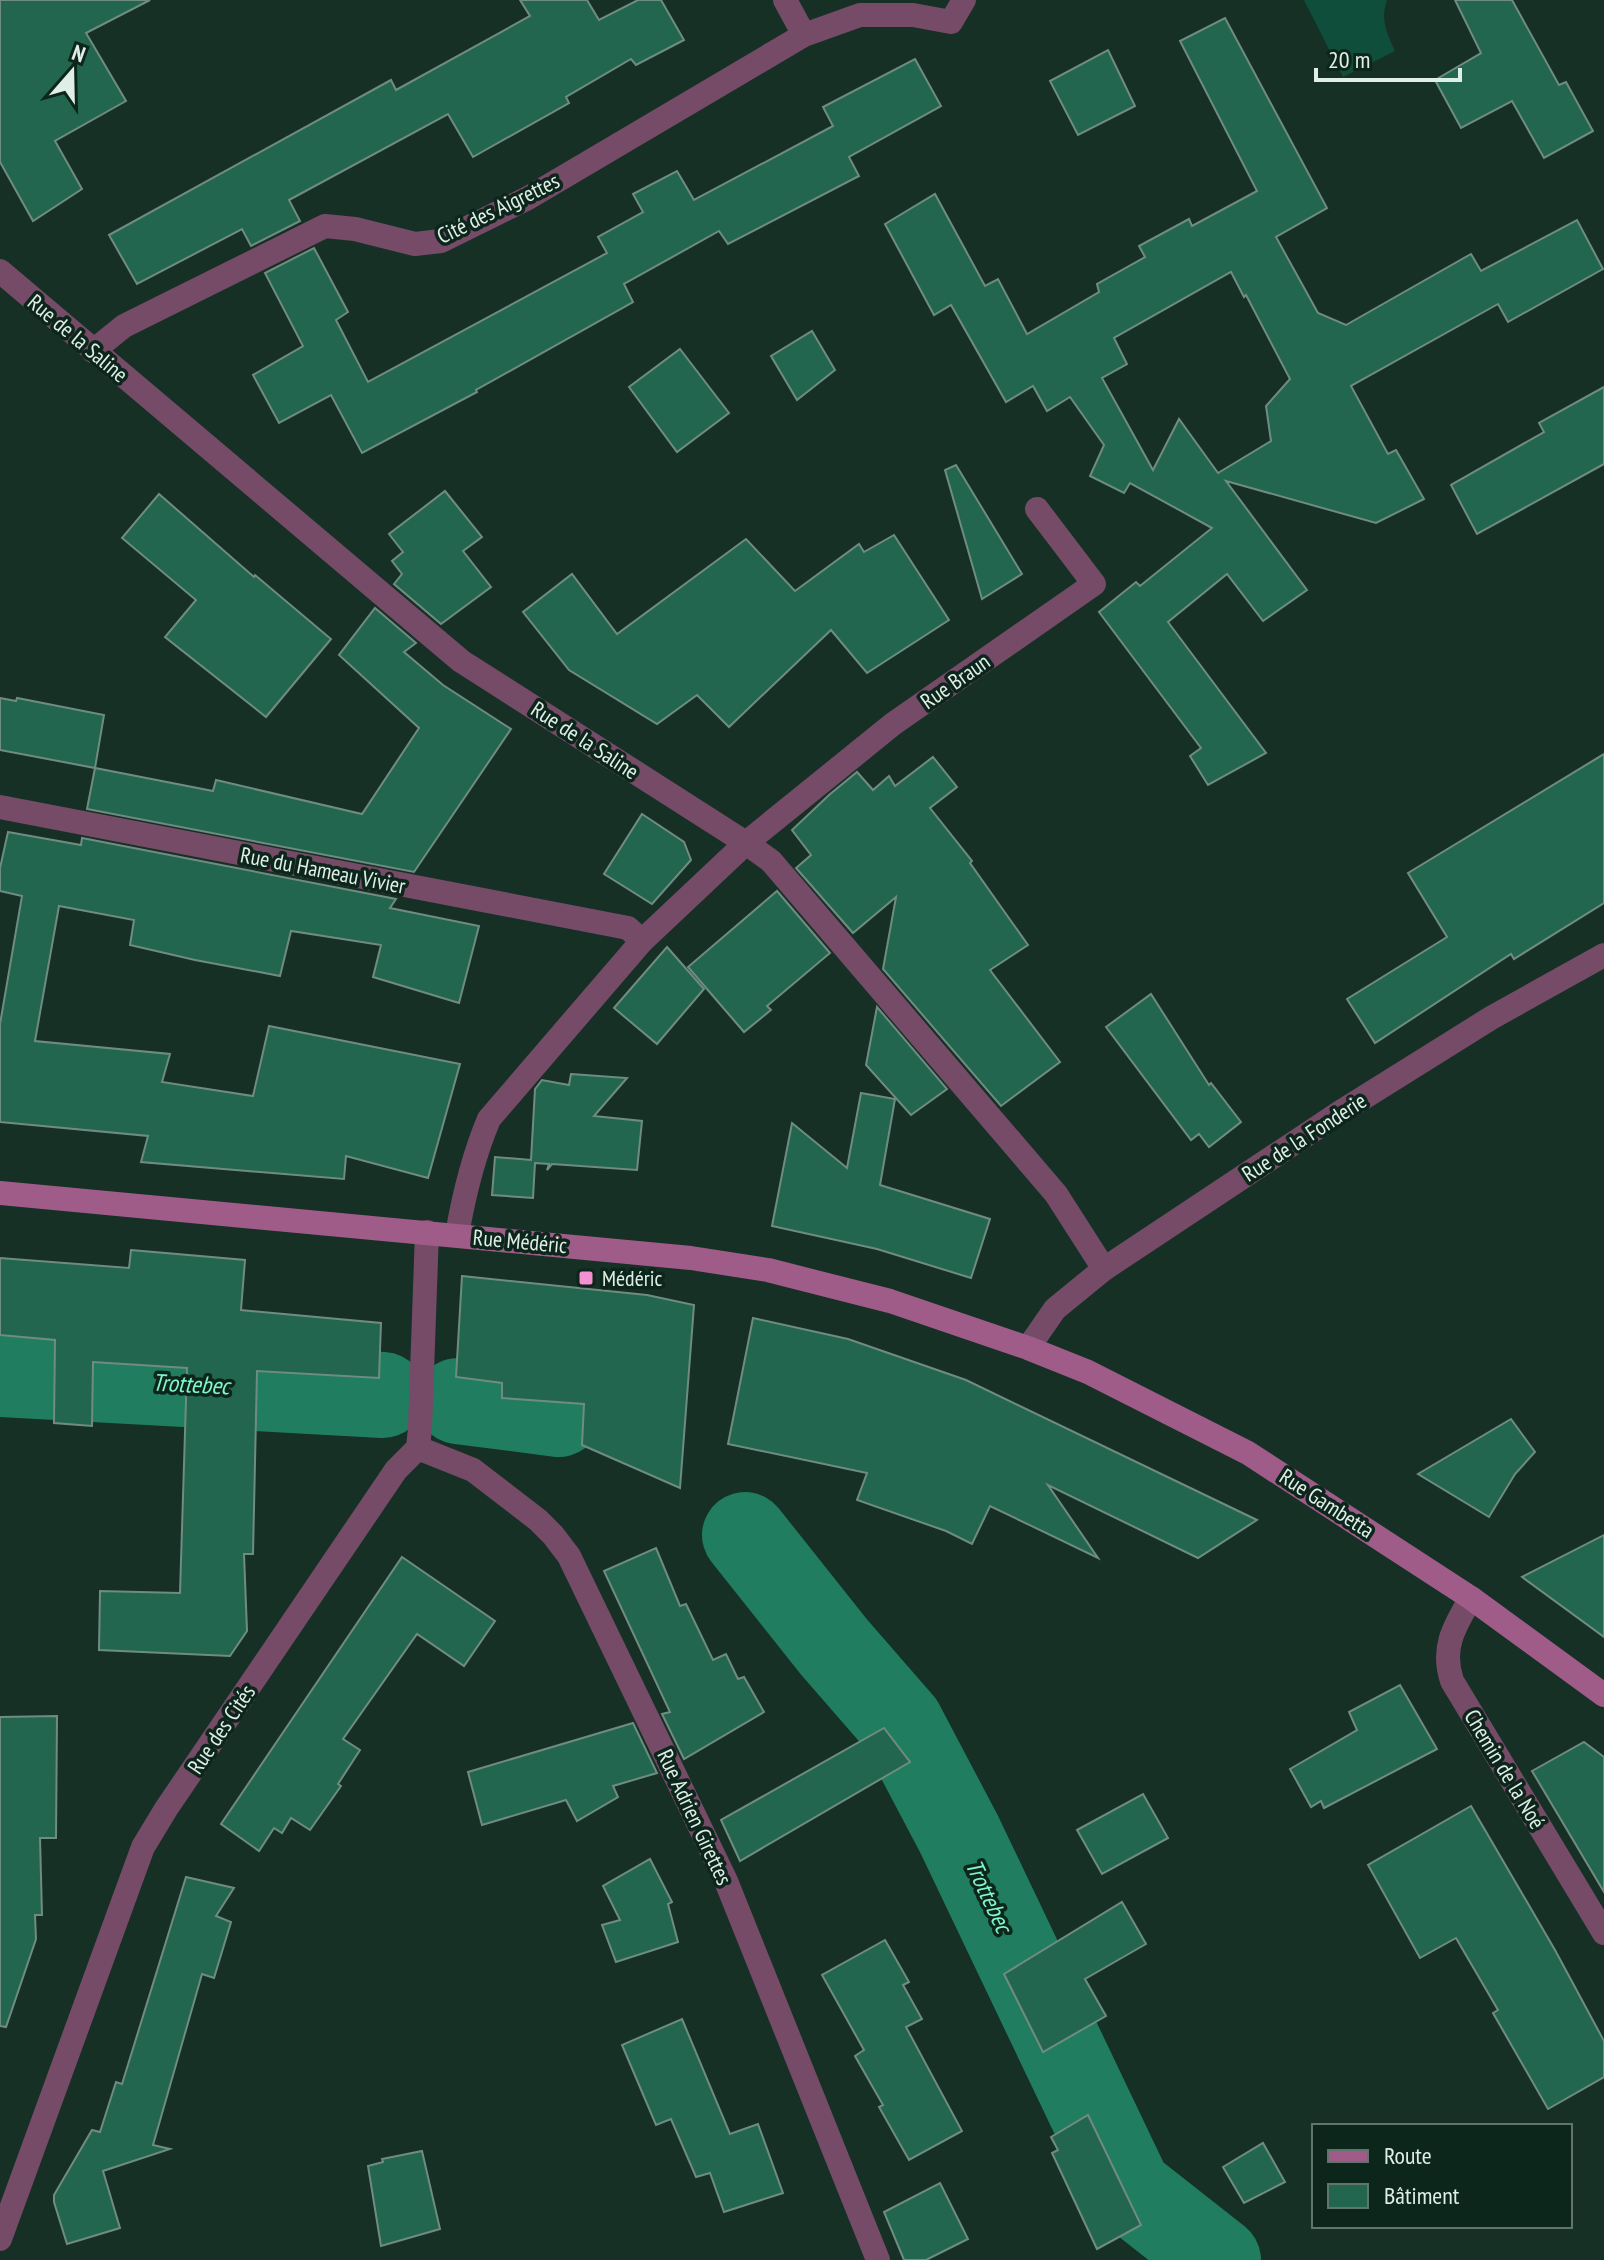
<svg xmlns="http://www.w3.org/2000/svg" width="1604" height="2260" font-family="'PT Sans Narrow',sans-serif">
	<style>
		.green { fill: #0e4e3a }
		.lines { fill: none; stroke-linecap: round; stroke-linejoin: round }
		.river { stroke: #217d5f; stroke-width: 86 }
		.building { fill: #23664f; stroke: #708c80; stroke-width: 2; fill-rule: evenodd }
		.street { stroke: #764b67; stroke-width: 24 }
		.secondary { stroke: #a05c89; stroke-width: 24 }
		.poi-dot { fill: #f491d3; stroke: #0c261c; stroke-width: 3 }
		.labels { text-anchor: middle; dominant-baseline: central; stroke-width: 7; stroke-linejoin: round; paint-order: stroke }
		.street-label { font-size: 22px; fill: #dfeee7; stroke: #0c261c }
		.poi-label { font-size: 22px; fill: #dfeee7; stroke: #0c261c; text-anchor: start }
		.water-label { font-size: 24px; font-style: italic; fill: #80f7cb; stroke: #0c261c }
	</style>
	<rect width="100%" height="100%" fill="#163026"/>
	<path class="green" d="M1304 0H1387C1380 19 1387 33 1395 51L1343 77Z"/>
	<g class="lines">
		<g class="river">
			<polyline points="0,1374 383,1395"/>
			<polyline points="458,1401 559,1414"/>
			<polyline points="745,1535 834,1647 901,1724 959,1834 1129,2190 1218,2260"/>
		</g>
	</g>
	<g class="building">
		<polygon points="0,0 150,0 86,33 126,101 55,141 82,189 33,221 0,162"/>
		<polygon points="520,0 587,0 599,20 638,0 661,0 684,40 636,65 631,59 566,97 569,103 473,157 448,114 289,200 300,221 251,246 242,229 137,284 109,235 391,80 396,90 530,16"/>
		<polygon points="1455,0 1512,0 1559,85 1566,82 1593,131 1544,158 1512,101 1461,128 1435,80 1481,53"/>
		<path d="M1225 18 1327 208 1276 237 1318 313 1346 325 1471 254 1481 271 1577 220 1603 269 1508 322 1498 304 1351 386 1388 454 1396 450 1424 499 1376 523 1226 481 1307 590 1263 621 1227 574 1168 622 1266 753 1208 785 1190 756 1201 748 1099 612 1136 582 1140 586 1212 528 1130 483 1124 493 1090 476 1104 445 1070 397 1047 411 1033 386 1006 402 951 305 934 315 885 224 935 194 985 286 998 279 1027 334 1099 292 1097 284 1145 257 1139 246 1189 219 1192 226 1257 191 1180 41ZM1231 272 1244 297 1246 295 1290 379 1266 406 1271 441 1218 473 1179 419 1153 470 1102 378 1127 364 1114 338Z"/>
		<polygon points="1108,50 1135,106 1078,135 1050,81"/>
		<polygon points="915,59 941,106 849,157 859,176 728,244 719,231 624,284 633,302 476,390 477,392 362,453 331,395 279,423 253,375 303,346 265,273 314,248 348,312 336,320 368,382 607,253 598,237 643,212 633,194 677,171 694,200 833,126 823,107"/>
		<polygon points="812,331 835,370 797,400 771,356"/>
		<polygon points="680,349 729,413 677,452 629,387"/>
		<polygon points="1604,387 1604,464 1477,534 1451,485 1544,432 1539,423"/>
		<polygon points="956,465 1022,574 982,599 945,470"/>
		<polygon points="445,491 482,537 463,551 491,587 441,624 394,584 402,574 392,561 403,552 389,534"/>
		<polygon points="159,494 254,577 255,575 331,639 266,717 165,637 196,600 122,538"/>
		<polygon points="894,535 949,620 867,673 831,630 729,727 697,695 657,724 569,670 523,612 572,574 617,634 746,539 795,591 859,544 864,552"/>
		<polygon points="375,608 416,643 404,652 443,685 511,729 414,872 87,809 95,768 213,791 216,780 362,814 419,728 339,655"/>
		<polygon points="0,698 16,701 17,698 104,715 95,768 0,750"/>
		<polygon points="1604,754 1604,903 1514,959 1511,954 1375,1043 1347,999 1447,937 1408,873"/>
		<polygon points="933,757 957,787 930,808 972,861 970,863 1028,945 990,970 1060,1062 1001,1106 883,969 896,897 853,933 796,868 811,855 792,830 829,795 857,772 873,790 889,776 895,786"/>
		<polygon points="642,814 684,842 691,860 652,904 604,874"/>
		<polygon points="8,832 81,845 82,838 396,899 390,908 479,926 459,1003 373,977 381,945 291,931 280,976 195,960 130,945 134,920 59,906 35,1041 170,1054 162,1082 253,1096 269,1026 460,1064 428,1178 346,1156 344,1179 141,1162 148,1136 0,1122 0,1024 22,896 0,891 0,868"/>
		<polygon points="777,891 830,953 767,1006 771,1010 744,1032 688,967"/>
		<polygon points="667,947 704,989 657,1044 614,1008"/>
		<polygon points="1151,994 1209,1085 1211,1083 1241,1122 1209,1147 1199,1134 1191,1140 1106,1027"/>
		<polygon points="877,1007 947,1089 911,1115 866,1065"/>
		<polygon points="571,1074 627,1078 594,1116 642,1121 637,1170 552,1164 547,1170 549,1164 535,1163 533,1198 492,1195 495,1157 531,1160 535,1089 542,1080 569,1085"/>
		<polygon points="861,1093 895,1099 880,1185 990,1219 971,1278 877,1249 772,1226 792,1123 847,1168"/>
		<polygon points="131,1250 245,1260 241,1310 381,1323 379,1378 257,1371 253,1554 244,1554 247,1631 230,1656 99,1650 100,1591 180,1593 187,1368 93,1362 92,1426 54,1423 55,1340 0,1335 0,1258 129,1268"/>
		<polygon points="462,1276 647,1295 694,1305 680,1488 582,1445 584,1404 502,1398 502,1383 456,1377"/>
		<polygon points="753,1318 848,1339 966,1380 1257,1520 1198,1558 1048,1485 1098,1558 990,1506 972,1544 946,1531 857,1500 867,1473 728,1444"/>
		<polygon points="1511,1419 1535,1452 1515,1474 1489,1517 1418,1474"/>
		<polygon points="1604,1535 1604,1637 1522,1577"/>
		<polygon points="656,1548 680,1606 686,1604 713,1660 726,1654 738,1679 744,1677 764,1712 684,1759 662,1714 670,1712 604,1571"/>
		<polygon points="402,1557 495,1621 464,1666 417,1634 343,1739 360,1750 338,1784 341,1786 310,1830 291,1818 282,1833 274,1828 259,1851 221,1824"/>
		<polygon points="1400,1685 1437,1749 1324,1808 1321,1801 1311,1807 1290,1769 1357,1730 1349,1712"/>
		<polygon points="57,1716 56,1838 40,1838 42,1915 35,1915 36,1939 6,2027 0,2026 0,1717"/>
		<polygon points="633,1723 657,1773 613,1786 618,1797 577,1821 566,1800 482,1825 468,1772"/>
		<polygon points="884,1728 910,1762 740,1861 721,1820"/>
		<polygon points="1584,1742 1604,1757 1604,1892 1532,1771"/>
		<polygon points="1143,1794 1168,1838 1102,1874 1077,1830"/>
		<polygon points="1471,1806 1555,1950 1604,2041 1604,2077 1548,2109 1493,2013 1498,2010 1456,1938 1420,1958 1368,1865"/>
		<polygon points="650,1859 672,1902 668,1904 678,1942 616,1962 602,1925 620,1920 603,1886"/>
		<polygon points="186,1877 234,1888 216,1916 231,1922 214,1978 202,1974 153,2145 170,2149 103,2171 120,2228 67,2244 54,2202 54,2195 92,2130 100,2132 116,2082 122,2084"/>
		<polygon points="1122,1902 1146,1944 1085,1979 1106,2016 1043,2052 1004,1974"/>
		<polygon points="885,1940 909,1982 903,1985 922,2019 906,2027 962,2131 909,2160 879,2107 883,2105 855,2056 864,2050 822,1975"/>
		<polygon points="682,2019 730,2134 758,2124 783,2193 724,2212 710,2173 696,2177 671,2119 656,2125 622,2045"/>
		<polygon points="1088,2115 1141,2225 1097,2249 1052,2153 1058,2150 1051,2137"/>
		<polygon points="1263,2143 1285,2182 1244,2203 1223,2167"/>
		<polygon points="422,2151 440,2229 381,2246 368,2166 383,2162 382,2159"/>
		<polygon points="940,2183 968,2239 926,2260 904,2260 884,2212"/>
	</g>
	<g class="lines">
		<g class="street">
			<polyline points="785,0 804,35"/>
			<polyline points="0,271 461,661 746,843 771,861 1056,1194 1104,1269"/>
			<polyline points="93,351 124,326 325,226 355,229 415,244 441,241 528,198 804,35 860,15 913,15 951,22 964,0"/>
			<path d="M0 807 628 928 642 941 489 1119C473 1157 464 1194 457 1235"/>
			<polyline points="642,941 746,843 893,724 1094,584 1037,509"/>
			<polyline points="1028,1348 1055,1309 1104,1269 1339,1113 1491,1018 1604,955"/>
			<polyline points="418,1448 473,1470 538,1520 553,1535 569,1556 726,1881 878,2260"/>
			<path d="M1471 1598C1454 1627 1441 1648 1452 1681L1604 1933"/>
			<polyline points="0,2239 143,1847 166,1809 396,1470 418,1448 420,1428 427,1232"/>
		</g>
		<polyline class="secondary" points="0,1193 691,1258 768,1270 890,1301 1028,1348 1088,1372 1248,1453 1471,1598 1604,1695"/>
	</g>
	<rect class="poi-dot" x="578" y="1270" width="16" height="16" rx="4"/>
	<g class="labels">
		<g class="street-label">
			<text transform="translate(498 208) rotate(-26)">Cité des Aigrettes</text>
			<text transform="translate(78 338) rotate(40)">Rue de la Saline</text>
			<text transform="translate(955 681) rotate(-35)">Rue Braun</text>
			<text transform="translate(585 740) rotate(33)">Rue de la Saline</text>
			<text transform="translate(323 870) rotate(11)">Rue du Hameau Vivier</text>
			<text transform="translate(1304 1137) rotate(-33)">Rue de la Fonderie</text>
			<text transform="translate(520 1241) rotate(5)">Rue Médéric</text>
			<text transform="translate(1327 1503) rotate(33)">Rue Gambetta</text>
			<text transform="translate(221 1729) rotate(-56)">Rue des Cités</text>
			<text transform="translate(1505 1769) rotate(59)">Chemin de la Noé</text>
			<text transform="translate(695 1817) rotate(65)">Rue Adrien Girettes</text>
		</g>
		<g class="poi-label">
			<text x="602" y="1278">Médéric</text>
		</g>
		<g class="water-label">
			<text transform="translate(191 1384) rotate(3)">Trottebec</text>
			<text transform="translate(989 1896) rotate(65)">Trottebec</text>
		</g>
	</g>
	<rect x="1312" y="2124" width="260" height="104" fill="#0c261c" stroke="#60766d" stroke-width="2"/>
	<rect x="1328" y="2150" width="40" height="12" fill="#a05c89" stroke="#60766d" stroke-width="2"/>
	<text x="1384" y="2164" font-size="24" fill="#dfeee7">Route</text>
	<rect x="1328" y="2184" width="40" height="24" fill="#23664f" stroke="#60766d" stroke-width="2"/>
	<text x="1384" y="2204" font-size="24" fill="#dfeee7">Bâtiment</text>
	<g transform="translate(72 72) rotate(20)" stroke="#0c261c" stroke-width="6" paint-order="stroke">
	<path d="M0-6L14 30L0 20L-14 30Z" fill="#dfeee7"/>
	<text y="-12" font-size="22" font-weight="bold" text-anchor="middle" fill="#dfeee7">N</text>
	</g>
	<path d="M1316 68v12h144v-12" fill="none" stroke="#dfeee7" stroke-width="4"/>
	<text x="1328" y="68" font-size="24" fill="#dfeee7" stroke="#0c261c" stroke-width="6" paint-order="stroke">20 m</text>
</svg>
